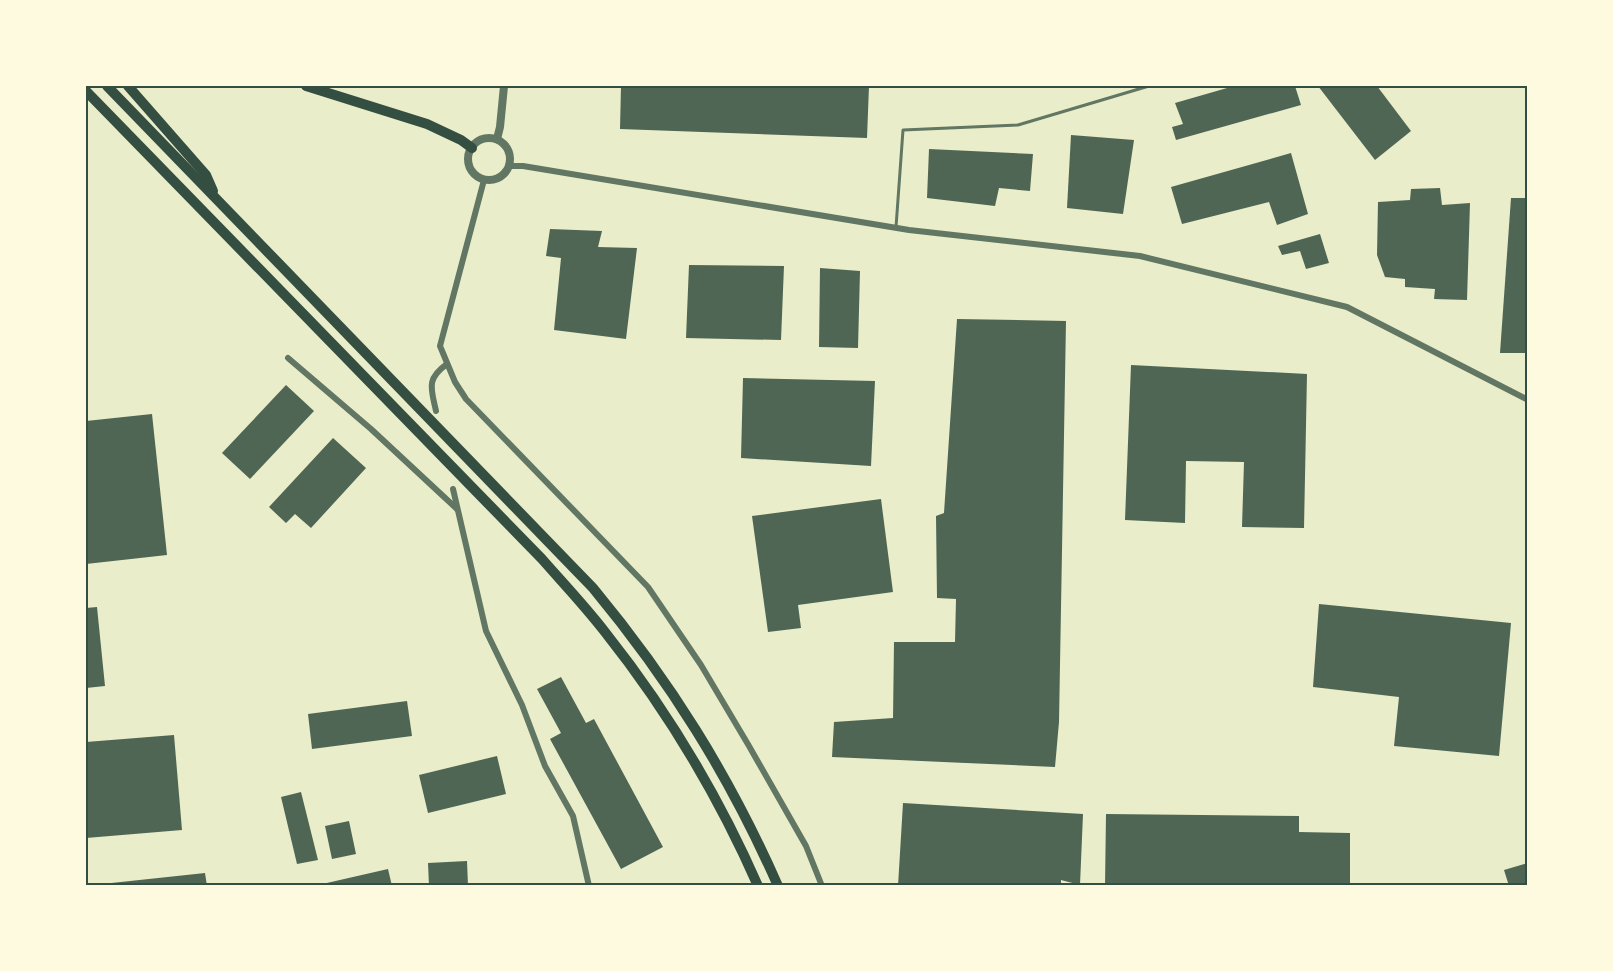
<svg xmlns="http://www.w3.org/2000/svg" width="1613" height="971" font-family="Georgia,serif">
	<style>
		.building { fill: #4f6655 }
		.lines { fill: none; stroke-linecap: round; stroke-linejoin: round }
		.service { stroke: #617663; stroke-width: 3 }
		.minor { stroke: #617663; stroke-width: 6 }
		.tertiary { stroke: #617663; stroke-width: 8 }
		.trunk { stroke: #344e41; stroke-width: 10 }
		.neatline { fill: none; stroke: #344e41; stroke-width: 2 }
	</style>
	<rect width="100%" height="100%" fill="#e9edc9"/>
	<g class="building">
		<polygon points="621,86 869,86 867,138 620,129"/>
		<polygon points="1234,86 1295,86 1301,105 1176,140 1172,127 1183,124 1175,103"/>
		<polygon points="1318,86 1377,86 1411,131 1375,160"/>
		<polygon points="1071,135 1134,140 1123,214 1067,208"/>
		<polygon points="929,149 1033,154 1030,191 999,188 995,206 927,198"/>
		<polygon points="1291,153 1308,214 1277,225 1269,202 1182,224 1171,187"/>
		<polygon points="1440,188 1442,205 1470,203 1467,300 1434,299 1435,289 1405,287 1405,279 1385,277 1377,255 1378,202 1410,200 1411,189"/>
		<polygon points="1511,198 1528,198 1528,353 1500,353"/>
		<polygon points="550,229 602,231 598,247 637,248 626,339 554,330 561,258 546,256"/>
		<polygon points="1320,234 1329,263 1306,269 1300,251 1282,255 1278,246"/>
		<polygon points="689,265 784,266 781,340 686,338"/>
		<polygon points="820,268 860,271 858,348 819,347"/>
		<polygon points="957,319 1066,321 1059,722 1055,767 832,757 834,722 893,718 894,642 955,642 956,599 937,598 936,516 944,513"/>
		<polygon points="1131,365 1307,374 1304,528 1242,527 1244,462 1186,461 1185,523 1125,520"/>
		<polygon points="743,378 875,381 871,466 741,458"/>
		<polygon points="286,385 314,411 250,479 222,453"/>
		<polygon points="152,414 167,555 86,564 86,421"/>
		<polygon points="333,438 366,468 311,528 295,514 286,523 269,507"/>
		<polygon points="881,499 893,592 798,605 801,628 768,632 752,516"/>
		<polygon points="1319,604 1511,623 1499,756 1394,746 1399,697 1313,687"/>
		<polygon points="97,607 105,686 86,688 86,608"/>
		<polygon points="561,677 586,723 594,719 663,847 621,869 550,739 561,733 537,689"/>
		<polygon points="407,701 412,736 312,749 308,714"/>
		<polygon points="174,735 182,830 86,838 86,742"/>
		<polygon points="497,756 506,794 428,813 419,775"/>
		<polygon points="301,792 318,860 297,864 281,797"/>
		<polygon points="903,803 1083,814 1080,885 1061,880 1061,886 898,886"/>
		<polygon points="1106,814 1299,816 1299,832 1350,833 1350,886 1105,886"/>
		<polygon points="349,821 356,854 332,859 325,826"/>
		<polygon points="467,861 468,886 429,886 428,863"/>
		<polygon points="1528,863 1528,886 1509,886 1504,870"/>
		<polygon points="388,869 392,886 318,886 318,885"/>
		<polygon points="205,873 207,886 102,886 102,884"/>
	</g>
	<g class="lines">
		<polyline class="service" points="896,227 903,130 1018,125 1149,86"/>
		<g class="minor">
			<polyline points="509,166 523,166 909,230 1140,256 1347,307 1528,400"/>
			<polyline points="484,180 440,346 455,382 466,399 648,587 701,665 749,746 806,846 822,886"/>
			<polyline points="288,358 371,429 457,509"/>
			<path d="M436 411C431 388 426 379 447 364"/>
			<polyline points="453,489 486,631 522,705 545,766 573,816 589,886"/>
		</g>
		<g class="tertiary">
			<circle cx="489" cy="159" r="21"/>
			<polyline points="497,139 500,127 504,86"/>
		</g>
		<g class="trunk">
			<path d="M107 86 593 588C670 681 729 775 778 886"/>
			<polyline points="128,86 206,175 213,191"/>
			<polyline points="306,86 427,124 461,140 472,148"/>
			<path d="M86 91 542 559C563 583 585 606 605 632 667 710 718 795 758 886"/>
		</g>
	</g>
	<rect width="1613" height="971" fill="none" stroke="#fefae0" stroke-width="174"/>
	<rect x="87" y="87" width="1439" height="797" class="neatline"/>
</svg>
